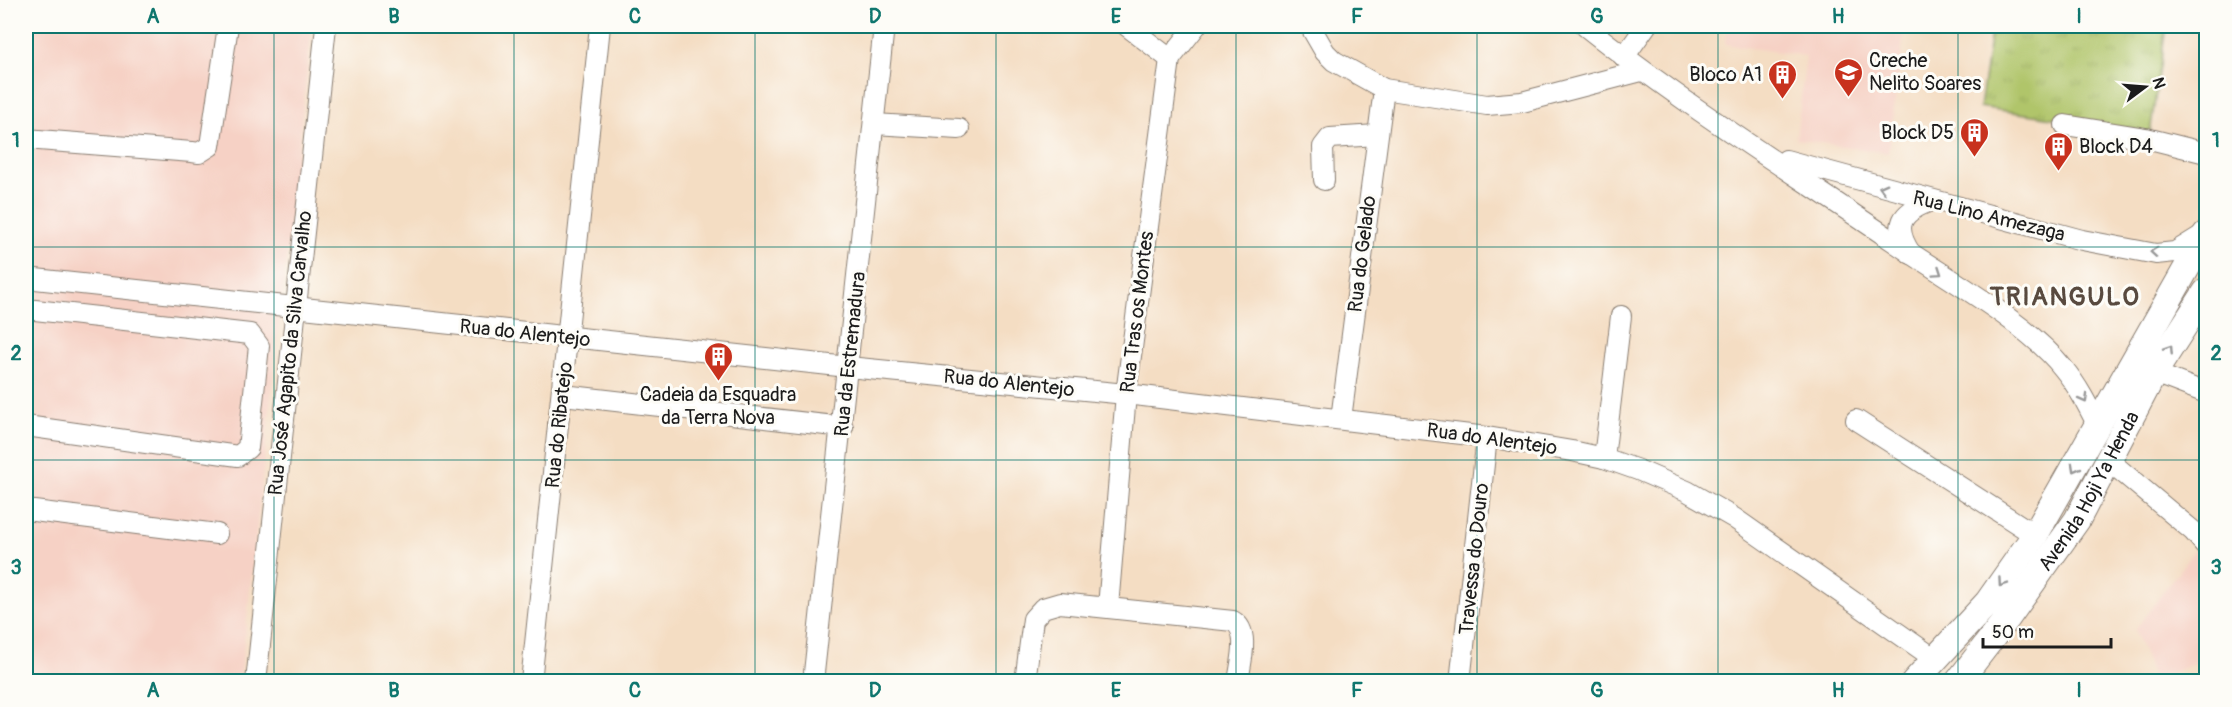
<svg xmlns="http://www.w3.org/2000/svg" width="2232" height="707" font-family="Pangolin,sans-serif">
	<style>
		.built { fill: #f6d1c5 }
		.park { fill: url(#park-tufts); stroke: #667043; stroke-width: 1.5 }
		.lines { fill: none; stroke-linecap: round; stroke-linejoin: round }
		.minor-casing { stroke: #887c70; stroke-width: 22 }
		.major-casing { stroke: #887c70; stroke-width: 28 }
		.minor { stroke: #fff; stroke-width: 20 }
		.major { stroke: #fff; stroke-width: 26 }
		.oneway { stroke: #999 }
		.grid { fill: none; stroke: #0f766e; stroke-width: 1.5; stroke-opacity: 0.55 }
		.labels { text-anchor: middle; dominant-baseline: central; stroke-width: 6; stroke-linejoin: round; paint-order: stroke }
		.poi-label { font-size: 20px; fill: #1c1c1c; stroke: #fdfcf7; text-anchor: start }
		.street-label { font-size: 20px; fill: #1c1c1c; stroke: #fdfcf7 }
		.district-label { font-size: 26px; font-weight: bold; letter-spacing: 1.5px; fill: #584a3f; stroke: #fdfcf7 }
		.neatline { fill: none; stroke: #0f766e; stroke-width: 2 }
		.grid-label { font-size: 20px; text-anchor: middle; font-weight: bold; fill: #0f766e }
	</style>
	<defs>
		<pattern id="park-tufts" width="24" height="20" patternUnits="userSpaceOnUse" patternTransform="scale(1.5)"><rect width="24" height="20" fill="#b0c56a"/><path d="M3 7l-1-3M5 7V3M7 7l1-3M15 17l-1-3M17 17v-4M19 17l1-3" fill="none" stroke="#97a95b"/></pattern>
	</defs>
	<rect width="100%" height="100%" fill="#fdfcf7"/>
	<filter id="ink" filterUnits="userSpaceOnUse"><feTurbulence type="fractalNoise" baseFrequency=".0167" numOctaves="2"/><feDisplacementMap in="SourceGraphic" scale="12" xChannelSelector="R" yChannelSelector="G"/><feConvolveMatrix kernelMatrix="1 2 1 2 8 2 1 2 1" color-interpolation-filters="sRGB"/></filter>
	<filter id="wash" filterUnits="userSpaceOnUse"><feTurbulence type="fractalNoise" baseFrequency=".008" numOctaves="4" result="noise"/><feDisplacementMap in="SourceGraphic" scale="24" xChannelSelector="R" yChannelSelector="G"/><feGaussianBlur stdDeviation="1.35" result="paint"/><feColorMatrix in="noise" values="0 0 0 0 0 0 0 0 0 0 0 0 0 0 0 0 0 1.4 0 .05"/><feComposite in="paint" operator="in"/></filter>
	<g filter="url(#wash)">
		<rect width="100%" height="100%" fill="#f4ddc3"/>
		<g class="built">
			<polygon points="26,26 312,26 240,681 26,681"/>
			<polygon points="1727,26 1905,26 1888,153 1796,139 1806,56 1725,44"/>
			<polygon points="2198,545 2206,557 2206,659 2154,680 2135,630"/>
		</g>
		<polygon class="park" points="1992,26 2166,26 2150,133 1980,107"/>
	</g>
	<g filter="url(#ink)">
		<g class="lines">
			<defs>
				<g id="minor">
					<polyline points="1127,26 1170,59"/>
					<polyline points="1310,26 1325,52 1334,61 1384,89 1487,105 1522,102 1641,71"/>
					<path d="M1585 26C1683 104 1789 170 1893 241 1944 277 2026 321 2063 368 2078 386 2088 406 2098 426"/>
					<polyline points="1624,57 1646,26"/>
					<polyline points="874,124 959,129"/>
					<polyline points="2065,125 2146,138 2206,153"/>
					<polyline points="26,139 192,152 199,153 210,146 228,26"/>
					<polyline points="1786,160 2082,240 2156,254 2175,252 2204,234"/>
					<polyline points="1324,180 1323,147 1330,138 1377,135"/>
					<path d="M1911 254C1892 225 1901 212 1931 201"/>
					<polyline points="26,278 848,367 1126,394 1487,437 1572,451 1604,458 1638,470 1687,491 1734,518 1935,659"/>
					<polyline points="26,309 250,334 259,346 248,448 238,456 26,426"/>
					<polyline points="2154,373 2206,393"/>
					<polyline points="563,395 843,427"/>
					<polyline points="1341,419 1384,89"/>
					<polyline points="1856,420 2035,535"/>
					<polyline points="1604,458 1621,316"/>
					<polyline points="2108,460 2193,531 2206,546"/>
					<polyline points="26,510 217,534"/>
					<polyline points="1108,607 1126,394 1170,59 1196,26"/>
					<polyline points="256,682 326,26"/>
					<polyline points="531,682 600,26"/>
					<polyline points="813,682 884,26"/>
					<path d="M1025 682 1033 619 1043 608 1060 603 1233 621C1251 631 1240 665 1238 682"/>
					<polyline points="1460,682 1487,437"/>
				</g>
				<g id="major">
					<polyline points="1914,682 1988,602 2035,535 2206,234"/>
					<path id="s1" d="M1958 682 2008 617 2077 520 2154 373 2206 292"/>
				</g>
			</defs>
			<use href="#minor" class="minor-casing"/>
			<use href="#major" class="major-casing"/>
			<use href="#minor" class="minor"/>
			<use href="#major" class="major"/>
		</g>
		<defs><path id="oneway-chevron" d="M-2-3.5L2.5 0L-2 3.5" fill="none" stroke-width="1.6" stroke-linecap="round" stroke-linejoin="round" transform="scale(1.5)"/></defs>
		<g class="oneway">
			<use href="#oneway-chevron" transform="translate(1883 188) rotate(-165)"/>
			<use href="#oneway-chevron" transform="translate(2154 252) rotate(-175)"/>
			<use href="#oneway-chevron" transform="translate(1938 272) rotate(34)"/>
			<use href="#oneway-chevron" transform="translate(2169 349) rotate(-57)"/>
			<use href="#oneway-chevron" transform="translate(2084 399) rotate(61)"/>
			<use href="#oneway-chevron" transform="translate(2075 468) rotate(119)"/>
			<use href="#oneway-chevron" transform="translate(2002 583) rotate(125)"/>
		</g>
	</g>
	<path class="grid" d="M274 26V682M514 26V682M755 26V682M996 26V682M1236 26V682M1477 26V682M1718 26V682M1958 26V682M26 247H2206M26 460H2206"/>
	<defs>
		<symbol id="school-pin" viewBox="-11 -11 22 30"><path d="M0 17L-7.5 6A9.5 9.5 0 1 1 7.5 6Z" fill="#c8321e" stroke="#fdfcf7"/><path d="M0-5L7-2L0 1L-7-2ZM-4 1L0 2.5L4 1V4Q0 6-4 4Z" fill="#fff"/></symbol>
		<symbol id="building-pin" viewBox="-11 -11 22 30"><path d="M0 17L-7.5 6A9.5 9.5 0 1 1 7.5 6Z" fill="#c8321e" stroke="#fdfcf7"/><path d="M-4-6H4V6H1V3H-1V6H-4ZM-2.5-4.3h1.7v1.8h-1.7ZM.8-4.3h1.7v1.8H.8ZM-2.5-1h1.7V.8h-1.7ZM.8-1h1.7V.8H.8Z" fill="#fff"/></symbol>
	</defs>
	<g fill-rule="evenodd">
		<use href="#school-pin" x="1832" y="56" width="33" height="45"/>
		<use href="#building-pin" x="1766" y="58" width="33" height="45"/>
		<use href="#building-pin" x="1958" y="116" width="33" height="45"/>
		<use href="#building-pin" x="2042" y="130" width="33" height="45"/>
		<use href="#building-pin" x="702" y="340" width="33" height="45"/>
	</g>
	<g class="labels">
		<g class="poi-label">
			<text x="1869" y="60">Creche<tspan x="1869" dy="23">Nelito Soares</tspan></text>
			<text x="1762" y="74" text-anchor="end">Bloco A1</text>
			<text x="1954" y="132" text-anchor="end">Block D5</text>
			<text x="2079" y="146">Block D4</text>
			<text x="718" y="394" text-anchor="middle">Cadeia da Esquadra<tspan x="718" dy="23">da Terra Nova</tspan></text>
		</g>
		<g class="street-label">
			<text transform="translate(1989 216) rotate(14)">Rua Lino Amezaga</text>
			<text transform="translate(1362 254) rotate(-83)">Rua do Gelado</text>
			<text transform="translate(1137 312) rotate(-83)">Rua Tras os Montes</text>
			<text transform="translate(525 333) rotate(6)">Rua do Alentejo</text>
			<text transform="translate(290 353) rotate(-84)">Rua José Agapito da Silva Carvalho</text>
			<text transform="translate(850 354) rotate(-84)">Rua da Estremadura</text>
			<text transform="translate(1009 383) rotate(6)">Rua do Alentejo</text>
			<text transform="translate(559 425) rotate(-84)">Rua do Ribatejo</text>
			<text transform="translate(1492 439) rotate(8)">Rua do Alentejo</text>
			<text stroke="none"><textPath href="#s1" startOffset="232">Avenida Hoji Ya Henda</textPath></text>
			<text transform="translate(1474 559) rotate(-84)">Travessa do Douro</text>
		</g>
		<g class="district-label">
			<text x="2065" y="297">TRIANGULO</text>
		</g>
	</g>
	<rect width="2232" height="707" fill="none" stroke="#fdfcf7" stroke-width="66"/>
	<g transform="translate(2145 87) rotate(74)" stroke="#fdfcf7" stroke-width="4.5" paint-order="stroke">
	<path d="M0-4.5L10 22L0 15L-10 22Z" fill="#1c1c1c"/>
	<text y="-9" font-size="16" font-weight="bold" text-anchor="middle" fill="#1c1c1c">N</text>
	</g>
	<path d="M1983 638v9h128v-9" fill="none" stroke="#1c1c1c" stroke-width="3"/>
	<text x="1992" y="638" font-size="18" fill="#1c1c1c" stroke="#fdfcf7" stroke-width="4.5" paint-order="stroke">50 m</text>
	<rect x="33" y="33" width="2166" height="641" class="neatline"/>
	<g class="grid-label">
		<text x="153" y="23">A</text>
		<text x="394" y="23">B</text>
		<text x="635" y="23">C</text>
		<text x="875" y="23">D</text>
		<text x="1116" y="23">E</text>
		<text x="1357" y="23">F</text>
		<text x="1597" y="23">G</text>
		<text x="1838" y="23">H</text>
		<text x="2079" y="23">I</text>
		<text x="16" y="147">1</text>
		<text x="2216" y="147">1</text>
		<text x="16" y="360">2</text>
		<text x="2216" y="360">2</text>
		<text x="16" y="574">3</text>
		<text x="2216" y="574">3</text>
		<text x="153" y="697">A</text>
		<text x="394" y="697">B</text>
		<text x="635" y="697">C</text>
		<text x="875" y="697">D</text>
		<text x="1116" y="697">E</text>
		<text x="1357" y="697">F</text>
		<text x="1597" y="697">G</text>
		<text x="1838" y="697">H</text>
		<text x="2079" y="697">I</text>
	</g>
</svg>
